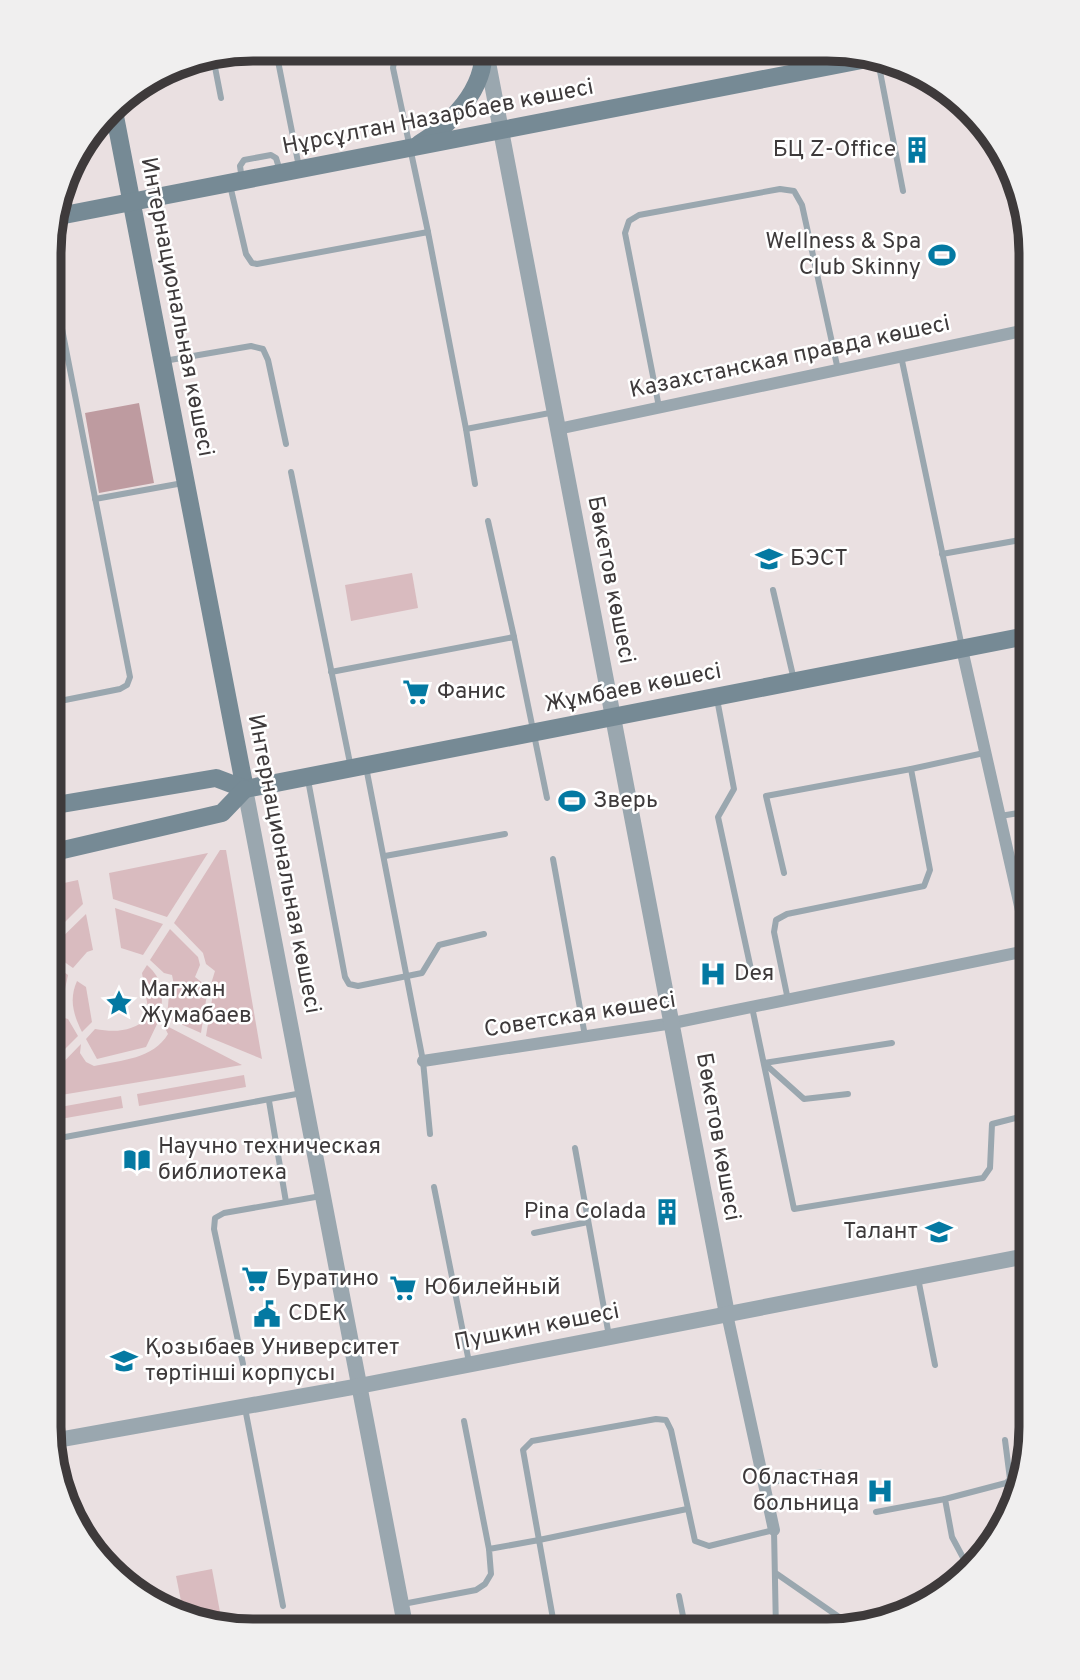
<svg xmlns="http://www.w3.org/2000/svg" width="1080" height="1680" font-family="Overpass,sans-serif">
	<style>
		.green { fill: #d9bbbf }
		.forest { fill: #be9ba0 }
		.lines { fill: none; stroke-linecap: round; stroke-linejoin: round }
		.service { stroke: #9aa7af; stroke-width: 6 }
		.minor { stroke: #9aa7af; stroke-width: 12 }
		.tertiary { stroke: #9aa7af; stroke-width: 16 }
		.secondary { stroke: #768a95; stroke-width: 18 }
		.labels { text-anchor: middle; dominant-baseline: central; stroke-width: 5; stroke-linejoin: round; paint-order: stroke }
		.street-label { font-size: 23px; fill: #3e3a3b; stroke: #fff }
		.poi-label { font-size: 23px; fill: #3e3a3b; stroke: #fff; text-anchor: start }
		.rim { fill: none; stroke: #3e3a3b; stroke-width: 9 }
	</style>
	<rect width="100%" height="100%" fill="#eae0e1"/>
	<g class="green">
		<polygon points="412,573 418,608 351,621 345,585"/>
		<polygon points="220,850 226,850 262,1059 206,1036 213,994 211,984 215,971 206,964 203,953 174,923"/>
		<polygon points="208,853 167,917 113,899 109,873"/>
		<polygon points="78,880 83,904 50,937 50,886"/>
		<polygon points="115,908 163,924 143,955 121,948"/>
		<polygon points="86,914 93,950 87,952 73,968 50,952 50,949"/>
		<polygon points="170,929 198,957 200,965 195,977 204,984 207,994 201,1033 167,1018 169,994 175,990 172,975 164,973 150,960"/>
		<polygon points="50,962 68,975 63,998 58,1004 61,1017 68,1019 78,1036 50,1064"/>
		<path d="M147 965C163 979 163 993 161 1014L148 1008 142 973Z"/>
		<path d="M77 981 86 987 92 1022 82 1032C73 1014 69 999 77 981Z"/>
		<path d="M149 1018 158 1022 146 1047 97 1059 86 1039 95 1029C117 1033 132 1031 149 1018Z"/>
		<path d="M163 1024 242 1065 49 1097V1077L81 1044 80 1053 86 1062 94 1066C122 1060 153 1059 168 1034Z"/>
		<polygon points="244,1075 246,1087 139,1106 137,1094"/>
		<polygon points="121,1096 123,1108 49,1121 49,1109"/>
		<polygon points="212,1569 223,1628 183,1611 176,1576"/>
	</g>
	<polygon class="forest" points="139,403 154,483 99,493 85,413"/>
	<g class="lines">
		<g class="service">
			<polyline points="396,49 393,68 428,232"/>
			<polyline points="277,56 299,167"/>
			<polyline points="213,57 221,98"/>
			<polyline points="878,61 903,191"/>
			<polyline points="242,180 240,166 244,160 271,155 276,158 280,171"/>
			<polyline points="230,185 246,254 252,263 257,264 428,232 466,429 555,412"/>
			<polyline points="901,356 962,647"/>
			<polyline points="164,361 251,346 263,349 268,360 286,444"/>
			<polyline points="659,407 625,233 629,221 639,215 780,189 794,191 802,205 838,370"/>
			<polyline points="466,429 475,484"/>
			<polyline points="291,472 351,768"/>
			<polyline points="95,499 183,483"/>
			<polyline points="488,521 514,637"/>
			<polyline points="942,554 1031,538"/>
			<polyline points="773,590 794,680"/>
			<polyline points="331,672 514,637 547,798"/>
			<polyline points="717,699 734,789 718,817 752,974"/>
			<polyline points="50,703 120,689 127,685 130,677 56,298 51,299"/>
			<polyline points="366,767 423,1061 430,1134"/>
			<polyline points="308,780 345,977 349,984 358,986 422,973 439,945 484,934"/>
			<polyline points="50,793 61,849"/>
			<polyline points="1000,816 1031,811"/>
			<polyline points="385,856 505,834"/>
			<polyline points="553,859 585,1036"/>
			<polyline points="784,873 766,796 911,769"/>
			<polyline points="788,1000 774,932 776,920 787,914 924,886 930,870 911,769 984,753"/>
			<polyline points="752,1007 794,1209 983,1178 990,1168 992,1124 1031,1114"/>
			<polyline points="764,1063 892,1043"/>
			<polyline points="765,1064 804,1099 848,1094"/>
			<polyline points="269,1101 286,1202"/>
			<polyline points="49,1140 302,1093"/>
			<polyline points="575,1148 609,1336"/>
			<polyline points="434,1187 469,1362"/>
			<polyline points="534,1233 588,1222"/>
			<polyline points="918,1278 935,1365"/>
			<polyline points="243,1364 214,1229 215,1218 224,1213 321,1196"/>
			<polyline points="245,1408 283,1606"/>
			<polyline points="464,1421 489,1549"/>
			<polyline points="60,1440 78,1523"/>
			<polyline points="764,1484 820,1472"/>
			<polyline points="687,1509 539,1540 523,1450 532,1441 656,1419 666,1420 671,1430 695,1541 709,1546 774,1530 776,1631"/>
			<polyline points="876,1512 945,1499"/>
			<polyline points="967,1565 952,1537 945,1499 1006,1483 1010,1479 1005,1440"/>
			<polyline points="777,1574 852,1626"/>
			<polyline points="679,1596 686,1631"/>
			<polyline points="403,1604 476,1590 485,1584 491,1574 489,1549 539,1540 555,1630"/>
		</g>
		<g class="minor">
			<polyline points="558,429 1031,329"/>
			<polyline points="962,649 1031,955"/>
			<polyline points="423,1061 673,1023 1031,950"/>
			<polyline points="727,1314 774,1530"/>
		</g>
		<g class="tertiary">
			<polyline points="486,52 727,1314"/>
			<polyline points="245,789 406,1630"/>
			<polyline points="52,1441 359,1386 1031,1255"/>
		</g>
		<g class="secondary">
			<polyline points="113,106 245,789"/>
			<path d="M419 144C450 126 486 88 483 50"/>
			<polyline points="54,217 872,58"/>
			<polyline points="50,806 216,778 245,789 1031,635"/>
			<polyline points="50,853 222,813 245,789"/>
		</g>
	</g>
	<defs>
		<symbol id="building-bare" viewBox="-9 -9 18 18"><path d="M-4-6H4V6H1V3H-1V6H-4ZM-2.5-4.3h1.7v1.8h-1.7ZM.8-4.3h1.7v1.8H.8ZM-2.5-1h1.7V.8h-1.7ZM.8-1h1.7V.8H.8Z" fill="#0479a2" stroke="#fff" stroke-width="2.5" paint-order="stroke"/></symbol>
		<symbol id="stadium-bare" viewBox="-9 -9 18 18"><path d="M0-5a6.5 5 0 1 0 0 10a6.5 5 0 1 0 0-10ZM-3.5-1.8h7v3.6h-7Z" fill="#0479a2" stroke="#fff" stroke-width="2.5" paint-order="stroke"/></symbol>
		<symbol id="school-bare" viewBox="-9 -9 18 18"><path d="M0-5L7-2L0 1L-7-2ZM-4 1L0 2.5L4 1V4Q0 6-4 4Z" fill="#0479a2" stroke="#fff" stroke-width="2.5" paint-order="stroke"/></symbol>
		<symbol id="supermarket-bare" viewBox="-9 -9 18 18"><path d="M-6-5.5h2.5l.6 2H6L4.5 2H-2.5L-4.4-4H-6ZM-1.5 3.2a1.3 1.3 0 1 0 .1 0ZM3 3.2a1.3 1.3 0 1 0 .1 0Z" fill="#0479a2" stroke="#fff" stroke-width="2.5" paint-order="stroke"/></symbol>
		<symbol id="hospital-bare" viewBox="-9 -9 18 18"><path d="M-5-5h3v3.5h4V-5h3V5h-3V1.5h-4V5h-3Z" fill="#0479a2" stroke="#fff" stroke-width="2.5" paint-order="stroke"/></symbol>
		<symbol id="sight-bare" viewBox="-9 -9 18 18"><path d="M0-6L1.8-2.2L6-1.7L2.9 1.2L3.7 5.4L0 3.3L-3.7 5.4L-2.9 1.2L-6-1.7L-1.8-2.2Z" fill="#0479a2" stroke="#fff" stroke-width="2.5" paint-order="stroke"/></symbol>
		<symbol id="library-bare" viewBox="-9 -9 18 18"><path d="M-6-4Q-3-5.5-.7-3.5V5Q-3 3-6 4ZM6-4Q3-5.5 .7-3.5V5Q3 3 6 4Z" fill="#0479a2" stroke="#fff" stroke-width="2.5" paint-order="stroke"/></symbol>
		<symbol id="civic-bare" viewBox="-9 -9 18 18"><path d="M-.6-6.5H3V-4.5H.6V-3L4-1V1h2V6H-6V1h2V-1L-.6-3ZM-1.2 2.5V6h2.4V2.5Z" fill="#0479a2" stroke="#fff" stroke-width="2.5" paint-order="stroke"/></symbol>
		<symbol id="university-bare" viewBox="-9 -9 18 18"><path d="M0-5L7-2L0 1L-7-2ZM-4 1L0 2.5L4 1V4Q0 6-4 4Z" fill="#0479a2" stroke="#fff" stroke-width="2.5" paint-order="stroke"/></symbol>
	</defs>
	<g fill-rule="evenodd">
		<use href="#building-bare" x="898" y="131" width="38" height="38"/>
		<use href="#stadium-bare" x="923" y="236" width="38" height="38"/>
		<use href="#school-bare" x="750" y="540" width="38" height="38"/>
		<use href="#supermarket-bare" x="397" y="673" width="38" height="38"/>
		<use href="#stadium-bare" x="553" y="782" width="38" height="38"/>
		<use href="#hospital-bare" x="694" y="955" width="38" height="38"/>
		<use href="#sight-bare" x="100" y="984" width="38" height="38"/>
		<use href="#library-bare" x="118" y="1141" width="38" height="38"/>
		<use href="#building-bare" x="648" y="1193" width="38" height="38"/>
		<use href="#school-bare" x="920" y="1213" width="38" height="38"/>
		<use href="#supermarket-bare" x="236" y="1260" width="38" height="38"/>
		<use href="#supermarket-bare" x="384" y="1269" width="38" height="38"/>
		<use href="#civic-bare" x="248" y="1295" width="38" height="38"/>
		<use href="#university-bare" x="105" y="1342" width="38" height="38"/>
		<use href="#hospital-bare" x="861" y="1472" width="38" height="38"/>
	</g>
	<g class="labels">
		<g class="street-label">
			<text transform="translate(438 118) rotate(-11)">Нұрсұлтан Назарбаев көшесі</text>
			<text transform="translate(176 307) rotate(79)">Интернациональная көшесі</text>
			<text transform="translate(790 358) rotate(-12)">Казахстанская правда көшесі</text>
			<text transform="translate(610 580) rotate(79)">Бөкетов көшесі</text>
			<text transform="translate(633 689) rotate(-11)">Жұмбаев көшесі</text>
			<text transform="translate(283 864) rotate(79)">Интернациональная көшесі</text>
			<text transform="translate(580 1016) rotate(-9)">Советская көшесі</text>
			<text transform="translate(717 1137) rotate(80)">Бөкетов көшесі</text>
			<text transform="translate(537 1328) rotate(-11)">Пушкин көшесі</text>
		</g>
		<g class="poi-label">
			<text x="896" y="150" text-anchor="end">БЦ Z-Office</text>
			<text x="921" y="242" text-anchor="end">Wellness &amp; Spa<tspan x="921" dy="26">Club Skinny</tspan></text>
			<text x="790" y="559">БЭСТ</text>
			<text x="437" y="692">Фанис</text>
			<text x="593" y="801">Зверь</text>
			<text x="734" y="974">Deя</text>
			<text x="140" y="990">Магжан<tspan x="140" dy="26">Жумабаев</tspan></text>
			<text x="158" y="1147">Научно техническая<tspan x="158" dy="26">библиотека</tspan></text>
			<text x="646" y="1212" text-anchor="end">Pina Colada</text>
			<text x="918" y="1232" text-anchor="end">Талант</text>
			<text x="276" y="1279">Буратино</text>
			<text x="424" y="1288">Юбилейный</text>
			<text x="288" y="1314">CDEK</text>
			<text x="145" y="1348">Қозыбаев Университет<tspan x="145" dy="26">төртінші корпусы</tspan></text>
			<text x="859" y="1478" text-anchor="end">Областная<tspan x="859" dy="26">больница</tspan></text>
		</g>
	</g>
	<path d="M0 0H1080V1680H0ZM253 61H827A192 192 0 0 1 1019 253V1427A192 192 0 0 1 827 1619H253A192 192 0 0 1 61 1427V253A192 192 0 0 1 253 61Z" fill="#f0efef" fill-rule="evenodd"/>
	<path class="rim" d="M253 61H827A192 192 0 0 1 1019 253V1427A192 192 0 0 1 827 1619H253A192 192 0 0 1 61 1427V253A192 192 0 0 1 253 61Z"/>
</svg>
